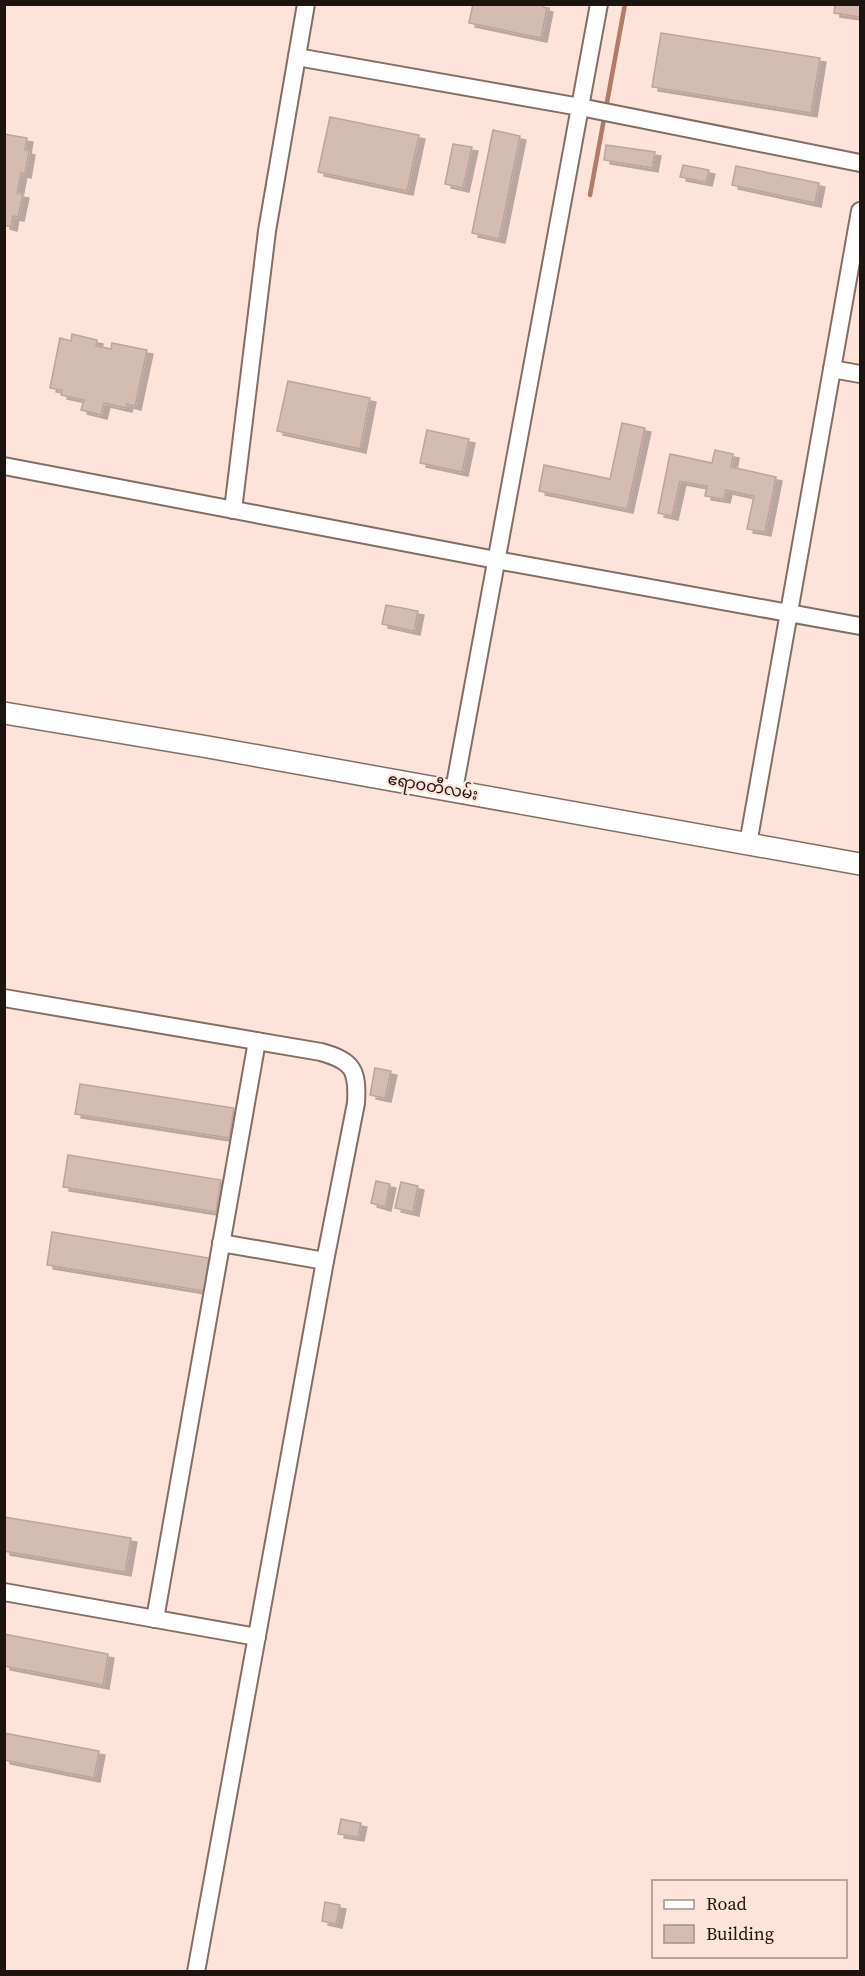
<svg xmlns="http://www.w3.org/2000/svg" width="865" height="1976" font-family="'Source Serif 4','Noto Sans Myanmar',serif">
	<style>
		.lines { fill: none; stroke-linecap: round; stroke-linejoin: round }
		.stream { stroke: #b07b68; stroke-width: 4.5 }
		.building { fill: #d5bcb3; stroke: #bca49b; stroke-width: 1.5; filter: url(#shadow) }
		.minor-casing { stroke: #846d65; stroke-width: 20 }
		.tertiary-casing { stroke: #846d65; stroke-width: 24 }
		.minor { stroke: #fff; stroke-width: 16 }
		.tertiary { stroke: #fff; stroke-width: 21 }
		.labels { text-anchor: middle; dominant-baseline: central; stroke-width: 4.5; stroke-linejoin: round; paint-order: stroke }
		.street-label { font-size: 16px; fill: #1c1411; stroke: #fde3da }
	</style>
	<defs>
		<filter id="shadow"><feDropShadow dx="6" dy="4" stdDeviation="0" flood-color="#0004"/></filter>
	</defs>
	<rect width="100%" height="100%" fill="#fde3da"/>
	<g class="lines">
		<polyline class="stream" points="590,195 625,4"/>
	</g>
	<g class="building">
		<polygon points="473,4 543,4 543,7 547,8 541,38 469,23"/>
		<polygon points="835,4 860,4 860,17 834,13"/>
		<polygon points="661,33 820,58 811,113 652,87"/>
		<polygon points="330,117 419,135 407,191 318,172"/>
		<polygon points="493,130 520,136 499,239 472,233"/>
		<polygon points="4,134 27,138 25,150 29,151 25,174 21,173 17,193 23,194 18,217 13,216 11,227 4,225"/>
		<polygon points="453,144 472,147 463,188 445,184"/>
		<polygon points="606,145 655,152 652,168 604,160"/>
		<polygon points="683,165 709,170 706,182 680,177"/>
		<polygon points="736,166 819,183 815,203 732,185"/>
		<polygon points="72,334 97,340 96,346 111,349 112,343 147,350 135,406 127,404 126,408 104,403 101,415 81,410 84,400 61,395 62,390 50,388 60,338 71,341"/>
		<polygon points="288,381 370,398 360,449 277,431"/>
		<polygon points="622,423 645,428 627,509 539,491 544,465 610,479"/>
		<polygon points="427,430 469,439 462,472 420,463"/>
		<polygon points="715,450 733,454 731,467 776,477 765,532 747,529 754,496 726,490 724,499 705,496 707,486 680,481 672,516 658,513 670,454 712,463"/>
		<polygon points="386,605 418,611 414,631 382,624"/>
		<polygon points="375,1068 391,1071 385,1098 370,1095"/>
		<polygon points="80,1084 234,1108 229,1138 75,1114"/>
		<polygon points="68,1155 221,1180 216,1212 63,1187"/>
		<polygon points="376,1181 390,1184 385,1207 371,1203"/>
		<polygon points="401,1182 418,1186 413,1212 395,1208"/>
		<polygon points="52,1232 209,1258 204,1291 47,1265"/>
		<polygon points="4,1517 131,1538 125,1572 4,1551"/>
		<polygon points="4,1634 108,1654 103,1685 4,1666"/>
		<polygon points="4,1733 99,1751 94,1778 4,1760"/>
		<polygon points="341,1819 361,1823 358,1837 338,1834"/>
		<polygon points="325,1902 340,1905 336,1924 322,1921"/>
	</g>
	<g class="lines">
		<defs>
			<g id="minor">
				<polyline points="297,57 580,107 860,163"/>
				<polyline points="832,369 860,374"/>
				<polyline points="4,466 496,560 860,626"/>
				<polyline points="233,510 267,231 306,4"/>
				<polyline points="454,790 599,4"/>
				<polyline points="748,844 860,211"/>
				<path d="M4 998 321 1052C353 1061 358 1070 356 1103L325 1261 196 1972"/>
				<polyline points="221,1243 325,1261"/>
				<polyline points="4,1592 257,1637"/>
				<polyline points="155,1619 257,1041"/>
			</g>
			<polyline id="tertiary" points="4,713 208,747 860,864"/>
		</defs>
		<use href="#minor" class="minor-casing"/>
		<use href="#tertiary" class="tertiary-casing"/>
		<use href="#minor" class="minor"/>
		<use href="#tertiary" class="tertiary"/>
	</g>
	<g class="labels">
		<g class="street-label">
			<text transform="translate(433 786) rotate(10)">ဧရာဝတီလမ်း</text>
		</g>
	</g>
	<rect width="865" height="1976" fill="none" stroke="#1c1411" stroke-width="12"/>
	<rect x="652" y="1880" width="195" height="78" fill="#fde3da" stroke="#a3908a" stroke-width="1.5"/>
	<rect x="664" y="1900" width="30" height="9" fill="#ffffff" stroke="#a3908a" stroke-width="1.5"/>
	<text x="706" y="1910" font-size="18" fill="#1c1411">Road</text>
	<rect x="664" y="1925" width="30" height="18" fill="#d5bcb3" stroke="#a3908a" stroke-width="1.5"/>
	<text x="706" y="1940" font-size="18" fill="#1c1411">Building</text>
</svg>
